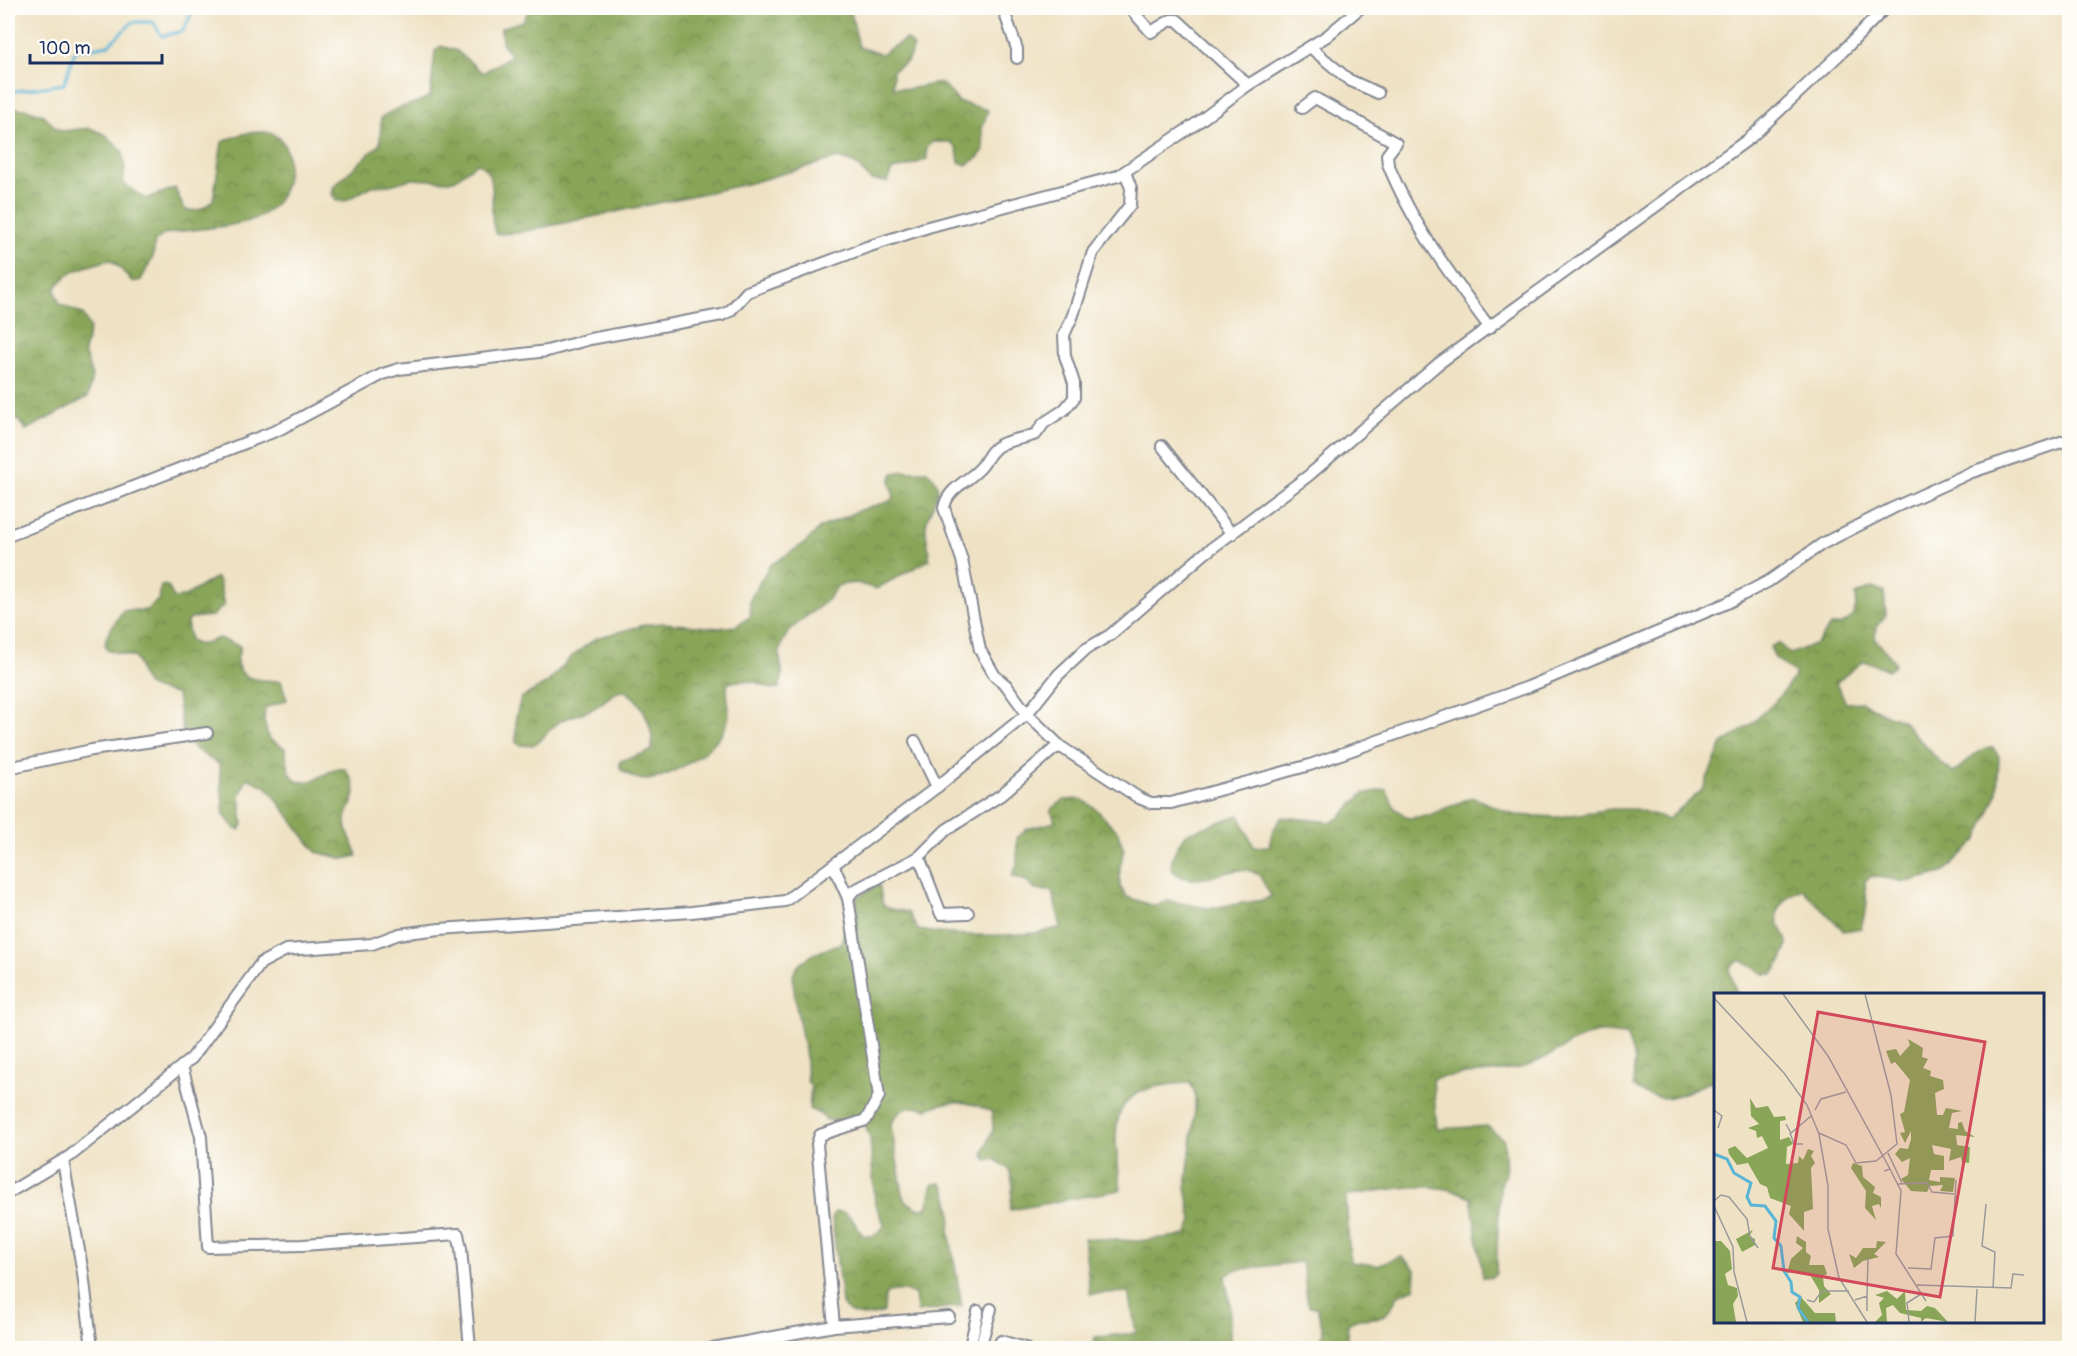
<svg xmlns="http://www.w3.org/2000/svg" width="2077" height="1356" font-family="Pangolin,sans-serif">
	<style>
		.forest { fill: url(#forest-crowns); stroke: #526a5b; stroke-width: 1.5 }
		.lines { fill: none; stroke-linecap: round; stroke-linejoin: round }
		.stream { stroke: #59b4d6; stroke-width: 3 }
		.minor-casing { stroke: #858891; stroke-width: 14 }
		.minor { stroke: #fff; stroke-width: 10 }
		.inset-river { fill: none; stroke: #59b4d6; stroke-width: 3 }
		.inset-road { fill: none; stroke: #9a9a9b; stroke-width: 1.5 }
		.view { fill: #d1495b; fill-opacity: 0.15; stroke: #d1495b; stroke-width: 3 }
		.inset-edge { fill: none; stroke: #1b2f5e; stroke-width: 3 }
	</style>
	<defs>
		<pattern id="forest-crowns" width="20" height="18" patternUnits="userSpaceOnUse" patternTransform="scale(1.5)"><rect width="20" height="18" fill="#89a558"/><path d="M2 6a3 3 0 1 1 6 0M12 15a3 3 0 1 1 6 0" fill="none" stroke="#6f874c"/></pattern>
	</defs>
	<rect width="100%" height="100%" fill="#fdfcf7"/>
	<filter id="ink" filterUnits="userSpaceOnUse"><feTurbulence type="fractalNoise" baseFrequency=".0167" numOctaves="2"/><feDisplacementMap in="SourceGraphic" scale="12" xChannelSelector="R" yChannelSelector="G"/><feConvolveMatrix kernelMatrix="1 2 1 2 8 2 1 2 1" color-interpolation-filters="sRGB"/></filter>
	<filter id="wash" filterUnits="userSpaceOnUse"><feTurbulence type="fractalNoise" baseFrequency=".008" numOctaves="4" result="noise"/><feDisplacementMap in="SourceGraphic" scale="24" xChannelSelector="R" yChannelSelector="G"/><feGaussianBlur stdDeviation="1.35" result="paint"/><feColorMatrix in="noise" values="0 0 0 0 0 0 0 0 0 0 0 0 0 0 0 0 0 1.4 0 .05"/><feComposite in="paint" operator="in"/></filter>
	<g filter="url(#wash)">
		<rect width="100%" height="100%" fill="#efe2c4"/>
		<g class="forest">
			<path d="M530 8H850L859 47 881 54 906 39 914 47 907 62 893 70V87L908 89 939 83 945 86 959 102 988 110 982 129 984 150 977 159 966 165 959 162 957 149 951 142H933L927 147V159L913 165 892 170 887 182 871 180 854 163 838 158 747 184 517 233 496 234C485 212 504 176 477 163L456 179 449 181 411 179 390 185 372 186 345 201H337L332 194 334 186 380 144 381 118C398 104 413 107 430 96L435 51 441 46 457 51 483 73 511 56 502 43 501 28 523 21Z"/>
			<path d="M8 108 26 109 44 115 55 127 62 131 90 128 106 135 122 151 125 167 123 183 145 199 175 188 184 209C196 213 204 209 213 200L222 142C251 128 289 122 288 166 287 194 276 212 248 221 228 228 189 229 165 234L155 241 153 257 141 280 133 282C124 275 121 266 110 260 89 266 66 269 55 290L60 304 83 314 90 328 84 351 92 376 88 397 26 430 8 408Z"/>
			<path d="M904 471H927C952 491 926 506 926 527 925 539 931 549 929 560L876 589 856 583 839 585C833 590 830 598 824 603 809 616 782 629 780 652 778 668 787 666 779 688L771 689C760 681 741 679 728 683 725 694 730 704 729 715 726 745 673 778 645 780 636 780 628 774 620 769V761L651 751C655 730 643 698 622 690 610 694 604 703 594 708 583 714 569 716 559 722 544 731 540 753 516 743V716L521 698 547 683 571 657 596 638 648 624 665 623 718 628 736 626 750 617V600L769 566 805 543 820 528 860 510 888 502 894 497 890 481 893 473Z"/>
			<path d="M216 577 219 582 224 605 212 616 192 618 187 623 190 639C200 650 207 642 219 638L240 646C241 652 237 655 237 660 237 682 265 680 281 681L287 700 265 708 264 721 269 739 285 748 289 771 296 781C315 787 326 767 345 769 369 800 341 804 347 829 349 839 356 846 357 856L344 859 316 852 267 787 247 778 240 796 243 825 239 830 235 829 224 815 219 764C180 742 183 738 177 695 166 690 150 692 143 679 139 672 140 664 134 657L107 650C100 638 117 622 123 610H147L159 599 161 585 168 586 174 598 184 597Z"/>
			<path d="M1871 588 1884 591 1886 615 1876 627 1875 639 1895 662 1894 666 1888 670 1869 662H1862L1836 683 1846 703 1862 702 1884 714 1902 720 1941 763 1953 772C1969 764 1973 748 1993 748L1999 756 1997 794 1978 839 1943 873 1906 882 1872 876 1865 881 1867 905 1861 928 1844 931 1802 889C1789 894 1775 906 1778 921 1780 929 1787 935 1787 944 1786 955 1779 965 1773 974H1764L1741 960 1734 963 1729 969 1737 994H1716L1715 1080C1683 1092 1664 1110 1633 1086L1635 1059 1626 1035C1618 1035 1608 1032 1599 1033 1571 1037 1548 1062 1519 1068 1491 1074 1461 1073 1433 1079L1437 1129 1487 1126 1504 1140 1506 1172 1500 1187 1496 1273 1491 1278 1483 1277 1471 1197C1433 1178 1387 1190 1346 1196L1350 1262 1377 1265 1401 1256 1416 1270 1415 1288 1398 1295C1383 1332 1367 1310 1348 1324L1346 1348H1319L1323 1331 1317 1307 1309 1306C1303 1291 1308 1276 1300 1262L1235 1270 1225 1277 1230 1303V1348H1093L1095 1337 1136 1333 1129 1292 1090 1294 1084 1238 1138 1241 1186 1235 1192 1221 1186 1187 1195 1110V1093L1190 1083C1104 1086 1113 1122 1121 1190L1010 1210 1013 1185 1009 1169 994 1159 987 1161 983 1153 993 1130 992 1112C970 1101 951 1098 928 1109 910 1105 898 1107 891 1126L904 1200 919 1209 927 1208 933 1184 941 1183C950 1194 954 1217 949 1231L962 1306 917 1312 915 1294C904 1291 893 1288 885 1296L884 1312C870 1317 850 1319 842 1304L832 1219 835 1212C852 1210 854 1225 864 1236H873L885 1226 875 1203 870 1138 862 1117 851 1122 826 1120 820 1114 809 1109 811 1086 808 1083C805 1072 807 1061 805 1051 802 1037 790 982 794 972 801 956 827 949 841 943L847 924 857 920 856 898 879 885 883 905 891 909 908 912 918 930C952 936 1029 939 1061 927L1052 891 1035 890 1027 881 1012 876 1017 865V838L1027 829 1055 822 1051 809 1064 800 1081 799 1094 807 1118 832 1124 851 1120 867V887L1127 897 1154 906 1168 901 1209 908 1264 900 1271 896 1259 875C1255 873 1250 870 1245 870 1220 869 1192 892 1171 869 1171 856 1178 842 1188 833L1239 815 1254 847 1269 846 1273 830 1282 817 1331 822 1338 819 1363 794 1386 789 1395 808 1408 818 1427 816 1472 797 1515 815 1559 817 1611 809H1635L1668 819 1702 790 1722 744 1750 725 1775 702 1796 675 1775 658 1770 647 1778 643 1790 654 1817 643 1831 625C1850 626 1858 613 1856 595Z"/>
		</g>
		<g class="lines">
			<polyline class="stream" points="8,92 64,84 75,51 108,45 133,22 153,22 162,36 183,31 194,8"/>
		</g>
	</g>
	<g filter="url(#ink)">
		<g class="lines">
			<defs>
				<g id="minor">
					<polyline points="1003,8 1017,49 1017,58"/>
					<polyline points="1130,8 1151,32 1171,20 1177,20 1248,85"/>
					<polyline points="1310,47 1349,80 1378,93"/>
					<path d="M1302 108 1315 98 1396 143 1387 155 1388 164C1412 224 1451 276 1490 328"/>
					<path d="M1125 172 1131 188 1130 205 1093 252 1073 315 1064 335 1065 356 1074 383V398L1064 410 1044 423 1036 434C1024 439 1011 439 1000 445 990 450 988 458 982 466 970 481 947 488 944 508L962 560 980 650 995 676 1006 685 1027 714 1061 747 1139 798 1151 803H1171L1310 765 1528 687 1727 603 1769 581 1822 544 1893 508 1972 472 2070 439"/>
					<polyline points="1162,446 1232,534"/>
					<polyline points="8,536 278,430 383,374 399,369 547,351 590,339 722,315 730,311 747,292 867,247 928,227 1118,176 1197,123 1248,85 1327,36 1360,8"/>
					<polyline points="915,741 937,787 1027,714 1058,675 1086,649 1110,635 1204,554 1308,476 1438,364 1750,138 1842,52 1885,8"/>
					<polyline points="8,768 92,750 207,733"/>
					<polyline points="919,857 941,914 968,913"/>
					<polyline points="848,898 853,891 919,857 946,830 1001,795 1054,749 1061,747"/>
					<polyline points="182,1066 201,1137 208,1247 303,1245 458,1234 461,1249 470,1348"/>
					<polyline points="63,1161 83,1273 92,1348"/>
					<polyline points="8,1193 70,1156 192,1058 261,963 286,950 372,944 399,934 440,929 692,912 785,901 937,787"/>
					<polyline points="834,1326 817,1144 820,1135 866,1120 879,1096 848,898 834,867"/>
					<polyline points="983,1337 991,1309"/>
					<polyline points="971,1342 978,1311"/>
					<polyline points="982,1342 983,1348"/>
					<polyline points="713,1348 834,1326 949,1317"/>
					<polyline points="997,1348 1001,1341 1025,1348"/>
				</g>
			</defs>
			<use href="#minor" class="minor-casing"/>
			<use href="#minor" class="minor"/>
		</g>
	</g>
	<g transform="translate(1714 993)">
		<rect width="330" height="330" fill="#efe2c4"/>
		<path d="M194 46 209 55 208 64 214 66 209 75 217 78 216 83 229 87 230 96 221 100 223 122H229L232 115 248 118 238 120 235 135 244 136V130L248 129 251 138 261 144 242 142 243 152 256 154 255 170 248 169 247 164 235 168 237 156 218 152 220 161 230 163V177H217L215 187 226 189V184L241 185 239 199 226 198 229 192 216 193 213 199 197 198 187 186 194 182 196 165 188 169 181 161 186 155 194 156 197 146V138L191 150 186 140 191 139 186 121 190 119 196 87 181 69 177 71 172 58 182 56 186 63 196 52ZM36 105 42 115 54 113 60 124 71 123 72 127 66 128V147L75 144 79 151 73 154 72 171 84 170 85 163 89 167 94 156 100 158 97 163 101 170 97 175 99 216 90 219V238L75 221 77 213 56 205 53 194 46 191 34 170 23 172 15 161 14 156 21 153 33 165 54 155 48 143 43 145 42 138 34 135 45 131 37 123ZM139 170 148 173 149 184 161 194 159 200 167 204V215L165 211 158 213 162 227 151 215 152 198 137 175ZM39 237 35 243 41 246V252L28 259 22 246ZM83 243 92 249V259L97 263 95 272H110L113 281 109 283 110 293 117 301 105 310V297L96 282 83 278 73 280 77 266 89 255 82 250ZM0 248H7L16 258 18 276 11 281 14 292 23 295 24 303 19 311 22 329H0ZM163 248 172 249 160 261 165 264 149 268 140 275 135 261 142 265 149 255H162ZM173 298 183 306 191 298 192 317 207 318 213 313 221 315 234 329 212 325 207 329V325L186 320 179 312 172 315 173 329H161L168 322 165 310 170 305 161 302ZM87 304 101 320H121L122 329H89L81 310Z" fill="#89a558"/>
		<path class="inset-river" d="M0 161 13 166 20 180 37 190 33 204 37 212 51 213 62 228 60 245 67 253 70 278 77 289 78 299 86 304 84 315 94 329"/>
		<path class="inset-road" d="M69 1 114 63 176 176 170 178M0 5 70 80 93 112 105 141 114 193V236L125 285 153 329M0 48V68M0 117 8 123 4 135M101 117 107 106 132 99M72 131 77 140 97 123M76 140 80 151H89M105 140 132 152 142 170 162 168 183 151 177 102 151 1M174 160 188 190M176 176 187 198 182 261 212 308M184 191 213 190 218 199 240 201M0 208 7 202 15 204 33 226 36 243 44 255M272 211 268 253 281 259 279 295M0 213 19 254 20 279 33 329M194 275 217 276 221 245 239 243 242 187M203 292 297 295 299 281 310 282M153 303 154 265M93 307 100 309 108 298H135M141 307 153 303V318M195 329 193 310 207 301M261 329 263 296"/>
		<path class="view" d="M104 19 271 49 226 304 59 275Z"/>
		<rect width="330" height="330" class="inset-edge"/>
	</g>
	<rect width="2077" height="1356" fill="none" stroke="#fdfcf7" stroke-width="30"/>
	<path d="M30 54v9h132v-9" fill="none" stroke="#1b2f5e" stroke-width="3"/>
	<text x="39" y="54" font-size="18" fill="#1b2f5e" stroke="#fdfcf7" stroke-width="4.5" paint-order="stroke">100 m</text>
</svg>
